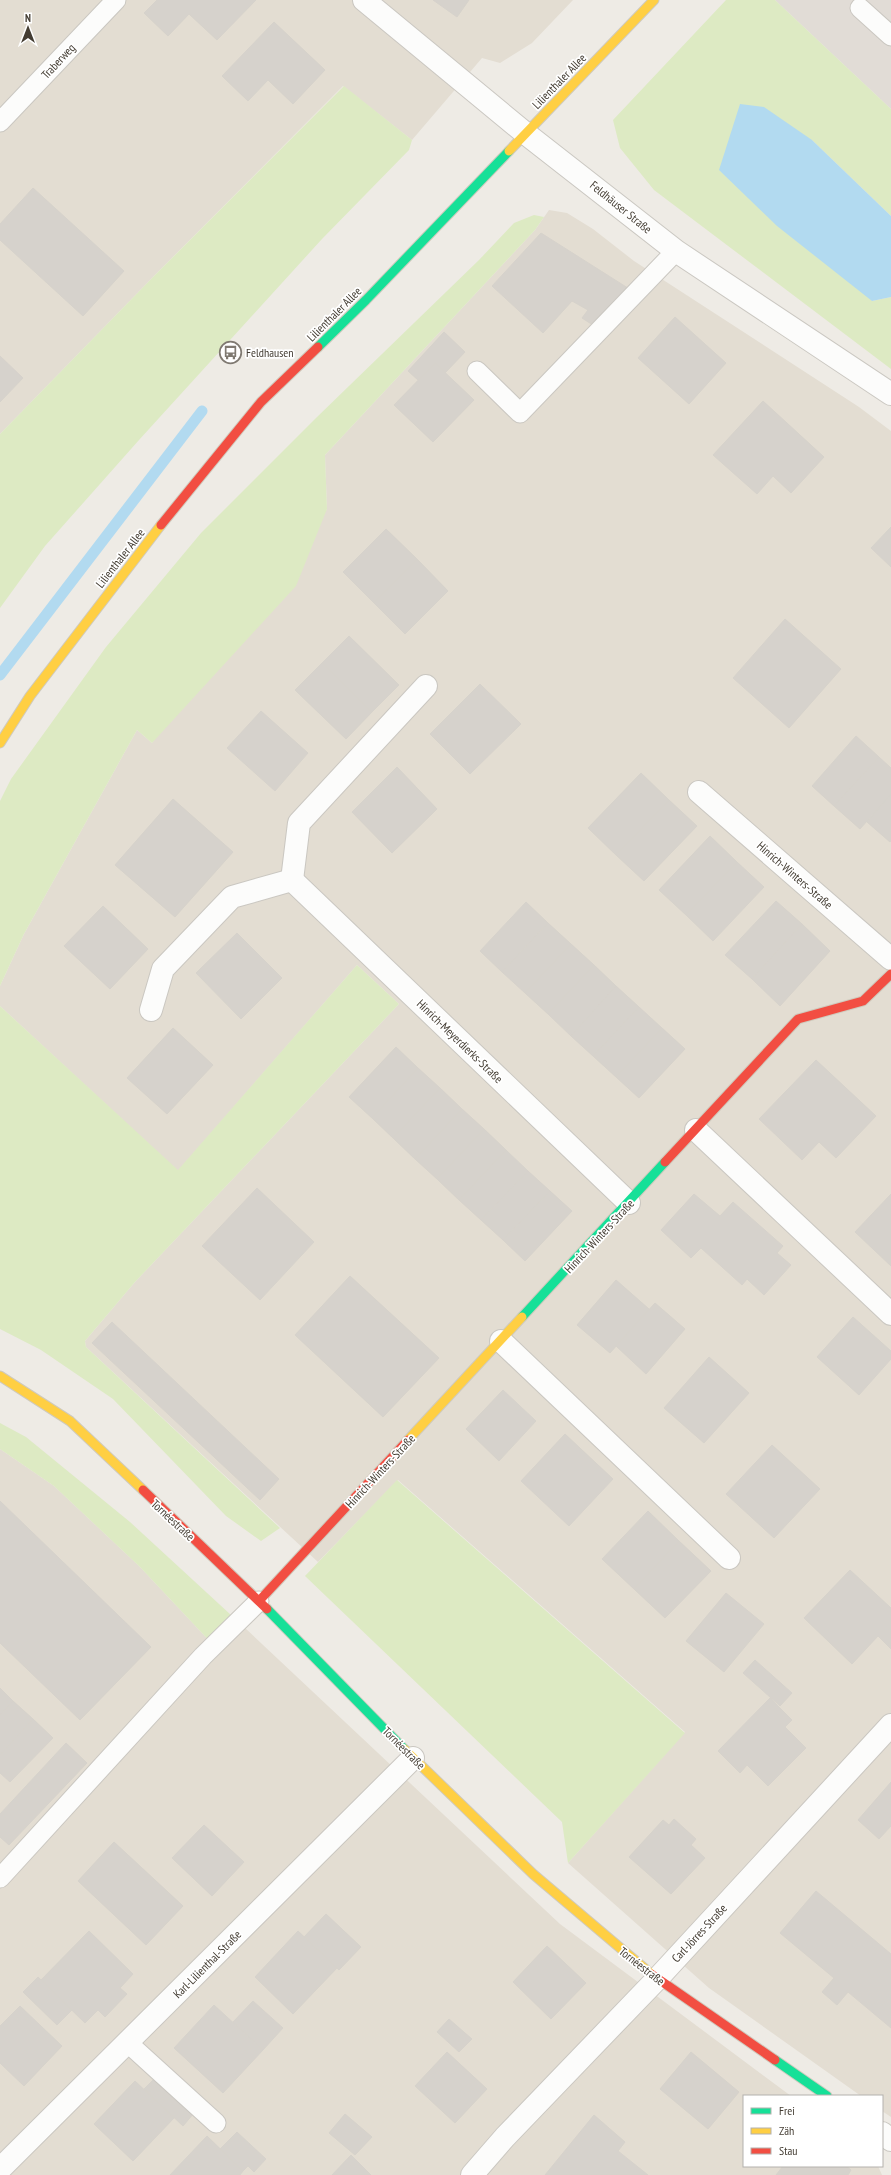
<svg xmlns="http://www.w3.org/2000/svg" width="891" height="2175" font-family="'PT Sans Narrow',sans-serif">
	<style>
		.residential { fill: #e3ddd2 }
		.industrial { fill: #e1dcd6 }
		.green { fill: #ddeac3 }
		.water { fill: #b2daf0 }
		.lines { fill: none; stroke-linecap: round; stroke-linejoin: round }
		.stream { stroke: #b2daf0; stroke-width: 11 }
		.building { fill: #d6d2cc; stroke: #d6d2cb }
		.lane-casing { stroke: #cac7c1; stroke-width: 21 }
		.street-casing { stroke: #cac7c1; stroke-width: 24 }
		.fast-casing { stroke: #cfcabd; stroke-width: 11 }
		.slow-casing { stroke: #cfcabd; stroke-width: 11 }
		.jam-casing { stroke: #cfcabd; stroke-width: 11 }
		.lane { stroke: #fcfcfb; stroke-width: 19 }
		.street { stroke: #fcfcfb; stroke-width: 22 }
		.fast { stroke: #16e098; stroke-width: 9 }
		.slow { stroke: #ffcf43; stroke-width: 9 }
		.jam { stroke: #f24e42; stroke-width: 9 }
		.labels { text-anchor: middle; dominant-baseline: central; stroke-width: 3.5; stroke-linejoin: round; paint-order: stroke }
		.street-label { font-size: 12px; fill: #433c32; stroke: #fff }
		.poi-label { font-size: 12px; fill: #433c32; stroke: #fff; text-anchor: start }
	</style>
	<rect width="100%" height="100%" fill="#eeebe5"/>
	<g class="residential">
		<polygon points="0,0 573,0 532,43 500,63 482,58 412,140 343,86 155,275 0,434"/>
		<polygon points="549,210 567,213 593,229 634,261 859,407 891,431 891,2117 882,2111 882,2096 861,2096 709,1988 568,1863 685,1732 398,1480 318,1562 86,1347 85,1341 135,1282 399,1004 357,965 178,1171 0,1006 0,986 24,934 137,730 152,743 327,509 325,455 535,230"/>
		<polygon points="0,1449 54,1486 140,1567 216,1648 244,1627 560,1924 791,2096 744,2096 744,2166 878,2166 882,2175 0,2175"/>
	</g>
	<polygon class="industrial" points="775,0 891,0 891,109"/>
	<g class="green">
		<polygon points="726,0 775,0 891,109 891,216 812,140 872,301 891,297 891,369 654,190 620,148 613,120"/>
		<polygon points="344,86 412,140 409,150 322,239 139,440 45,546 0,608 0,434 155,275"/>
		<polygon points="534,215 544,217 535,230 325,455 327,509 296,586 152,743 137,730 24,934 0,986 0,801 11,779 106,647 201,533 317,417 479,260 514,223"/>
		<polygon points="357,965 399,1004 135,1282 85,1341 86,1347 280,1528 261,1541 226,1516 113,1399 41,1350 0,1329 0,1006 178,1170"/>
		<polygon points="0,1423 26,1437 130,1522 244,1627 216,1648 140,1567 54,1486 0,1449"/>
		<polygon points="397,1480 685,1733 568,1863 562,1822 305,1576"/>
	</g>
	<polygon class="water" points="740,104 764,107 812,140 891,216 891,297 872,301 777,226 719,170"/>
	<g class="lines">
		<polyline class="stream" points="0,675 202,411"/>
	</g>
	<g class="building">
		<polygon points="157,0 256,0 217,40 189,14 168,36 144,13"/>
		<polygon points="433,0 469,0 457,17"/>
		<polygon points="274,22 325,70 293,104 268,80 248,101 222,76"/>
		<polygon points="33,188 124,271 83,316 0,240 0,224"/>
		<polygon points="541,233 631,290 596,327 582,318 588,310 572,301 543,333 492,286"/>
		<polygon points="675,317 726,363 689,404 638,358"/>
		<polygon points="444,332 465,352 445,373 435,363 418,380 408,371"/>
		<polygon points="0,356 23,378 0,402"/>
		<polygon points="435,363 474,400 433,442 394,405"/>
		<polygon points="763,401 824,457 791,493 773,476 757,494 713,455"/>
		<polygon points="891,527 891,567 871,548"/>
		<polygon points="386,529 417,559 374,603 343,572"/>
		<polygon points="417,559 448,591 405,634 374,603"/>
		<polygon points="785,619 841,669 789,728 733,678"/>
		<polygon points="349,636 399,685 372,712 322,663"/>
		<polygon points="322,663 372,712 346,739 295,690"/>
		<polygon points="480,684 521,724 470,774 430,734"/>
		<polygon points="261,711 308,753 275,791 227,748"/>
		<polygon points="856,736 879,757 834,806 812,786"/>
		<polygon points="879,757 891,768 891,794 860,829 834,806"/>
		<polygon points="397,767 437,809 392,853 352,812"/>
		<polygon points="641,773 669,800 616,855 588,828"/>
		<polygon points="891,794 891,841 890,842 867,822"/>
		<polygon points="173,799 233,852 175,917 115,865"/>
		<polygon points="669,800 697,826 644,881 616,855"/>
		<polygon points="710,836 737,862 686,915 659,890"/>
		<polygon points="737,862 764,887 713,941 686,915"/>
		<polygon points="776,901 802,924 752,979 725,955"/>
		<polygon points="526,902 548,923 502,972 480,951"/>
		<polygon points="103,906 148,949 110,989 64,946"/>
		<polygon points="548,923 571,944 525,993 502,972"/>
		<polygon points="802,924 830,951 780,1006 752,979"/>
		<polygon points="237,933 282,978 241,1019 196,973"/>
		<polygon points="571,944 594,965 548,1014 525,993"/>
		<polygon points="594,965 616,986 571,1036 548,1014"/>
		<polygon points="616,986 639,1007 593,1056 571,1036"/>
		<polygon points="639,1007 662,1028 616,1077 593,1056"/>
		<polygon points="173,1028 213,1065 167,1114 127,1078"/>
		<polygon points="662,1028 685,1049 639,1098 616,1077"/>
		<polygon points="396,1047 418,1068 372,1118 349,1097"/>
		<polygon points="816,1060 876,1116 836,1158 819,1142 802,1160 759,1119"/>
		<polygon points="418,1068 440,1088 393,1138 372,1118"/>
		<polygon points="440,1088 462,1109 415,1159 393,1138"/>
		<polygon points="462,1109 484,1129 437,1179 415,1159"/>
		<polygon points="484,1129 506,1150 459,1200 437,1179"/>
		<polygon points="506,1150 528,1171 481,1220 459,1200"/>
		<polygon points="528,1171 550,1191 503,1240 481,1220"/>
		<polygon points="257,1188 314,1242 260,1300 202,1246"/>
		<polygon points="550,1191 572,1211 525,1261 503,1240"/>
		<polygon points="694,1194 720,1216 733,1202 783,1246 777,1253 791,1265 764,1295 747,1279 742,1285 701,1248 691,1258 661,1230"/>
		<polygon points="891,1194 891,1266 855,1232"/>
		<polygon points="350,1276 439,1358 383,1417 295,1335"/>
		<polygon points="616,1280 649,1309 610,1353 577,1325"/>
		<polygon points="655,1303 685,1329 646,1374 616,1346"/>
		<polygon points="853,1317 891,1351 891,1359 859,1395 817,1357"/>
		<polygon points="112,1322 279,1479 260,1500 92,1343"/>
		<polygon points="709,1357 749,1393 704,1443 664,1408"/>
		<polygon points="503,1390 536,1421 499,1461 466,1429"/>
		<polygon points="565,1434 613,1479 569,1526 521,1481"/>
		<polygon points="772,1445 820,1489 774,1538 726,1494"/>
		<polygon points="0,1501 151,1647 80,1720 0,1643"/>
		<polygon points="648,1511 679,1541 634,1589 602,1559"/>
		<polygon points="679,1541 711,1571 665,1618 634,1589"/>
		<polygon points="850,1570 891,1608 891,1649 878,1636 852,1664 804,1618"/>
		<polygon points="726,1593 764,1624 724,1672 686,1641"/>
		<polygon points="755,1660 792,1693 780,1706 743,1673"/>
		<polygon points="0,1688 13,1701 0,1715"/>
		<polygon points="770,1698 792,1720 785,1727 806,1748 768,1786 747,1765 740,1773 718,1751"/>
		<polygon points="13,1701 33,1719 0,1755 0,1715"/>
		<polygon points="33,1719 53,1738 10,1782 0,1773 0,1755"/>
		<polygon points="66,1743 87,1763 9,1845 0,1837 0,1814"/>
		<polygon points="891,1782 891,1826 879,1839 858,1820"/>
		<polygon points="674,1819 696,1839 691,1845 705,1858 671,1894 629,1857 663,1820 669,1825"/>
		<polygon points="204,1825 244,1862 212,1896 172,1858"/>
		<polygon points="114,1842 183,1906 146,1945 78,1881"/>
		<polygon points="816,1891 891,1954 891,2028 848,1992 837,2005 822,1992 834,1978 780,1933"/>
		<polygon points="326,1914 361,1947 339,1970 304,1937"/>
		<polygon points="89,1931 133,1974 120,1988 127,1994 105,2017 98,2010 85,2023 41,1980"/>
		<polygon points="298,1931 337,1968 293,2014 255,1977"/>
		<polygon points="547,1946 586,1983 551,2019 513,1982"/>
		<polygon points="38,1977 72,2010 57,2025 23,1992"/>
		<polygon points="253,2001 283,2028 263,2050 233,2022"/>
		<polygon points="214,2005 263,2050 223,2093 174,2048"/>
		<polygon points="20,2006 62,2046 24,2086 0,2063 0,2026"/>
		<polygon points="449,2019 472,2039 459,2052 437,2032"/>
		<polygon points="447,2052 487,2089 455,2123 415,2086"/>
		<polygon points="691,2052 739,2092 708,2129 660,2089"/>
		<polygon points="156,2077 194,2113 183,2126 144,2089"/>
		<polygon points="135,2081 174,2118 133,2161 94,2124"/>
		<polygon points="345,2114 372,2137 355,2155 329,2133"/>
		<polygon points="594,2115 625,2142 618,2151 648,2175 545,2175"/>
		<polygon points="237,2132 266,2159 254,2172 248,2166 243,2171 220,2149"/>
		<polygon points="207,2136 243,2171 240,2175 170,2175"/>
		<polygon points="351,2155 371,2175 332,2175"/>
		<polygon points="783,2166 846,2166 851,2170 848,2175 776,2175"/>
	</g>
	<g class="lines">
		<defs>
			<g id="lane">
				<polyline points="860,8 891,36"/>
				<polyline points="0,122 116,0"/>
				<polyline points="477,371 520,413 676,251"/>
				<polyline points="0,1878 203,1656 259,1601"/>
				<polyline points="128,2043 216,2123"/>
			</g>
			<g id="street">
				<polyline points="364,0 525,133 676,251 891,394"/>
				<polyline points="699,792 891,959"/>
				<polyline points="292,880 629,1203"/>
				<polyline points="151,1010 163,969 232,897 292,880 299,823 426,686"/>
				<polyline points="696,1130 891,1314"/>
				<polyline points="501,1341 729,1558"/>
				<polyline points="882,2133 891,2140"/>
				<polyline points="0,2169 413,1758"/>
				<polyline points="472,2175 505,2137 657,1979 891,1725"/>
			</g>
			<g id="fast">
				<polyline points="318,347 366,300 509,151"/>
				<polyline points="522,1317 665,1162"/>
				<polyline points="267,1609 404,1749"/>
				<polyline points="775,2060 827,2096"/>
			</g>
			<g id="slow">
				<polyline points="509,151 654,0"/>
				<polyline points="0,743 30,696 161,525"/>
				<polyline points="0,1376 70,1421 143,1490"/>
				<polyline points="408,1440 522,1317"/>
				<polyline points="404,1749 533,1874 651,1974"/>
			</g>
			<g id="jam">
				<polyline points="161,525 261,402 318,347"/>
				<polyline points="665,1162 798,1019 863,1001 891,974"/>
				<polyline points="143,1490 267,1609"/>
				<polyline points="259,1601 408,1440"/>
				<polyline points="651,1974 775,2060"/>
			</g>
		</defs>
		<use href="#lane" class="lane-casing"/>
		<use href="#street" class="street-casing"/>
		<use href="#fast" class="fast-casing"/>
		<use href="#slow" class="slow-casing"/>
		<use href="#jam" class="jam-casing"/>
		<use href="#lane" class="lane"/>
		<use href="#street" class="street"/>
		<use href="#fast" class="fast"/>
		<use href="#slow" class="slow"/>
		<use href="#jam" class="jam"/>
	</g>
	<defs>
		<symbol id="bus-ring" viewBox="-11 -11 22 22"><circle r="9.5" fill="#fff" stroke="#7f7971" stroke-width="1.5"/><path d="M-5-6H5V4H4V6H2V4H-2V6H-4V4H-5ZM-3.5-4V0h7V-4ZM-3.5 1.2v1.5H-2V1.2ZM2 1.2v1.5H3.5V1.2Z" fill="#7f7971"/></symbol>
	</defs>
	<g fill-rule="evenodd">
		<use href="#bus-ring" x="218" y="340" width="25" height="25"/>
	</g>
	<g class="labels">
		<g class="street-label">
			<text transform="translate(58 61) rotate(-47)">Traberweg</text>
			<text transform="translate(559 81) rotate(-46)">Lilienthaler Allee</text>
			<text transform="translate(621 207) rotate(39)">Feldhäuser Straße</text>
			<text transform="translate(334 314) rotate(-45)">Lilienthaler Allee</text>
			<text transform="translate(120 558) rotate(-52)">Lilienthaler Allee</text>
			<text transform="translate(795 875) rotate(41)">Hinrich-Winters-Straße</text>
			<text transform="translate(460 1041) rotate(44)">Hinrich-Meyerdierks-Straße</text>
			<text transform="translate(599 1236) rotate(-47)">Hinrich-Winters-Straße</text>
			<text transform="translate(380 1471) rotate(-47)">Hinrich-Winters-Straße</text>
			<text transform="translate(173 1520) rotate(43)">Tornéestraße</text>
			<text transform="translate(404 1748) rotate(45)">Tornéestraße</text>
			<text transform="translate(699 1933) rotate(-47)">Carl-Jörres-Straße</text>
			<text transform="translate(207 1964) rotate(-45)">Karl-Lilienthal-Straße</text>
			<text transform="translate(642 1966) rotate(38)">Tornéestraße</text>
		</g>
		<g class="poi-label">
			<text x="246" y="352">Feldhausen</text>
		</g>
	</g>
	<rect x="743" y="2095" width="140" height="72" fill="#ffffff" stroke="#b4b1ad"/>
	<rect x="751" y="2108" width="20" height="6" fill="#16e098" stroke="#b4b1ad"/>
	<text x="779" y="2115" font-size="12" fill="#433c32">Frei</text>
	<rect x="751" y="2128" width="20" height="6" fill="#ffcf43" stroke="#b4b1ad"/>
	<text x="779" y="2135" font-size="12" fill="#433c32">Zäh</text>
	<rect x="751" y="2148" width="20" height="6" fill="#f24e42" stroke="#b4b1ad"/>
	<text x="779" y="2155" font-size="12" fill="#433c32">Stau</text>
	<g transform="translate(28 28)" stroke="#ffffff" stroke-width="3" paint-order="stroke">
	<path d="M0-3L7 15L0 10L-7 15Z" fill="#433c32"/>
	<text y="-6" font-size="11" font-weight="bold" text-anchor="middle" fill="#433c32">N</text>
	</g>
</svg>
